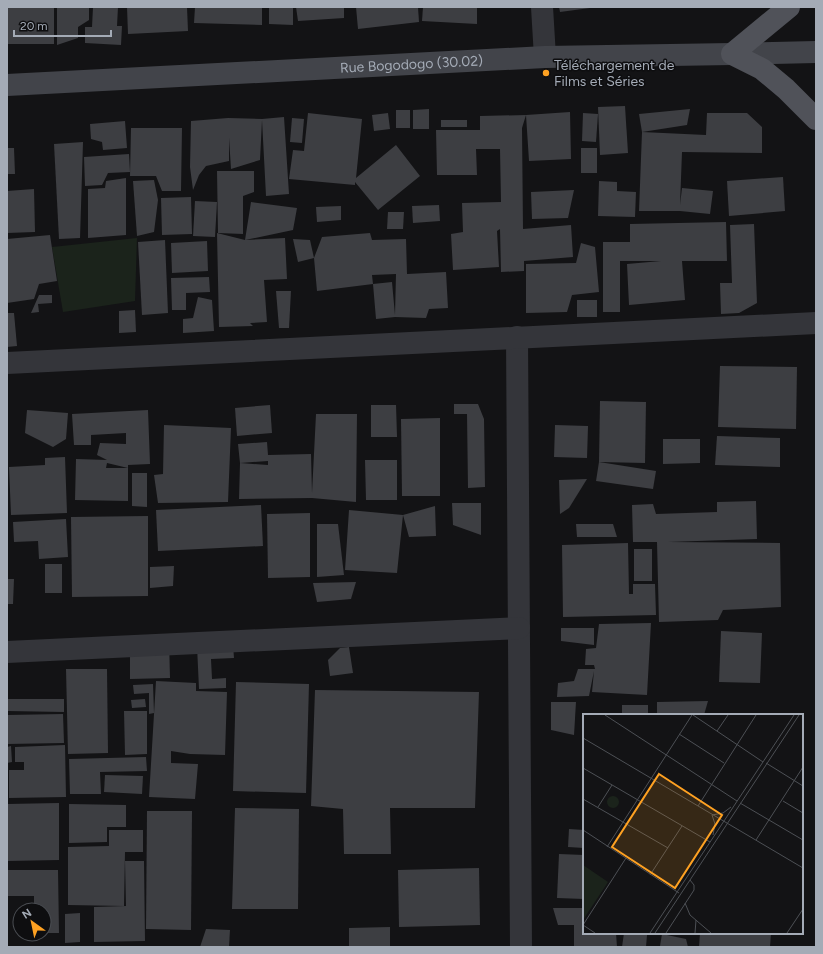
<svg xmlns="http://www.w3.org/2000/svg" width="823" height="954" font-family="Figtree,sans-serif">
	<style>
		.green { fill: #1b231b }
		.building { fill: #3d3e42; fill-rule: evenodd }
		.lines { fill: none; stroke-linecap: round; stroke-linejoin: round }
		.street { stroke: #34353a; stroke-width: 22 }
		.secondary { stroke: #42444a; stroke-width: 22 }
		.primary { stroke: #505259; stroke-width: 22 }
		.poi-dot { fill: #fea122; stroke: #0e0e10; stroke-width: 1.5 }
		.labels { text-anchor: middle; dominant-baseline: central; stroke-width: 3; stroke-linejoin: round; paint-order: stroke }
		.street-label { font-size: 14px; fill: #a4abb6; stroke: #0e0e10 }
		.poi-label { font-size: 14px; fill: #a4abb6; stroke: #0e0e10; text-anchor: start }
		.inset-road { fill: none; stroke: #4d5055; stroke-width: 1 }
		.view { fill: #fea122; fill-opacity: 0.15; stroke: #fea122; stroke-width: 2 }
		.inset-edge { fill: none; stroke: #a4abb6; stroke-width: 2 }
	</style>
	<rect width="100%" height="100%" fill="#131315"/>
	<polygon class="green" points="137,238 135,301 63,312 52,247"/>
	<g class="building">
		<rect x="7" y="7" width="47" height="37"/>
		<polygon points="57,7 89,7 89,20 78,27 78,38 57,45"/>
		<polygon points="93,7 118,7 117,26 122,26 121,45 85,43 85,27 92,27"/>
		<polygon points="127,7 187,7 188,31 128,34"/>
		<polygon points="195,7 262,7 262,25 194,23"/>
		<polygon points="269,7 293,7 293,25 269,24"/>
		<polygon points="296,7 344,7 344,18 298,21"/>
		<polygon points="356,7 418,7 419,22 358,29"/>
		<polygon points="423,7 477,7 477,24 422,21"/>
		<polygon points="559,7 590,7 590,8 560,12"/>
		<polygon points="625,106 628,153 600,155 598,107"/>
		<polygon points="429,109 429,129 413,129 413,110"/>
		<polygon points="690,109 687,125 642,132 639,114"/>
		<rect x="396" y="110" width="14" height="18"/>
		<polygon points="570,112 571,159 529,161 526,115 522,128 523,229 571,225 573,257 524,261 524,271 501,272 500,229 497,231 499,267 453,270 451,234 463,232 462,203 501,202 500,149 476,149 477,175 437,175 436,130 480,130 480,116 526,115"/>
		<polygon points="308,113 362,119 356,178 396,145 420,176 378,210 355,182 355,185 289,179 293,150 304,151"/>
		<polygon points="388,113 390,129 374,131 372,115"/>
		<polygon points="583,113 598,114 596,142 582,141"/>
		<polygon points="707,113 747,113 762,127 762,153 682,152 680,205 682,188 713,191 710,214 680,211 639,211 642,132 706,135"/>
		<polygon points="284,117 289,194 266,196 262,120 260,160 231,169 229,138 229,161 206,166 199,175 193,190 190,167 191,121 228,118 262,119"/>
		<polygon points="292,118 304,119 302,143 290,142"/>
		<rect x="441" y="120" width="26" height="7"/>
		<polygon points="125,121 127,148 103,150 102,142 91,139 90,124"/>
		<polygon points="131,128 182,128 181,191 162,191 156,176 130,176"/>
		<polygon points="83,142 80,238 59,239 54,144"/>
		<polygon points="7,148 14,148 15,174 7,174"/>
		<rect x="581" y="148" width="16" height="25"/>
		<polygon points="129,154 130,172 108,173 102,185 85,186 84,157"/>
		<polygon points="217,171 254,171 254,192 243,196 243,234 218,233"/>
		<polygon points="783,177 785,211 729,216 727,181"/>
		<polygon points="126,178 126,235 88,238 88,189 105,188 106,181"/>
		<polygon points="154,180 158,200 154,232 137,236 133,181"/>
		<polygon points="599,181 617,182 617,191 636,192 635,217 598,216"/>
		<polygon points="34,189 35,232 7,233 7,191"/>
		<polygon points="574,190 568,218 532,219 531,192"/>
		<polygon points="191,197 192,234 162,235 161,198"/>
		<polygon points="195,201 217,202 215,237 193,236"/>
		<polygon points="251,202 297,208 293,230 245,240 285,238 287,279 264,280 267,322 250,323 253,326 219,327 217,233 245,240"/>
		<polygon points="439,205 440,221 413,223 412,206"/>
		<polygon points="341,206 341,220 317,222 316,207"/>
		<polygon points="388,212 404,212 403,229 387,229"/>
		<polygon points="726,222 727,261 682,261 685,300 629,305 627,264 661,261 620,261 620,312 603,312 603,242 630,242 630,224"/>
		<polygon points="754,224 757,303 739,313 721,314 720,283 732,283 730,225"/>
		<path d="M370 233 372 240 406 239 407 274 446 272 448 308 429 309 426 318 395 317 376 319 373 284 317 291 314 258 322 237ZM396 274 395 315 392 282 373 284 372 275Z"/>
		<polygon points="50,235 57,281 39,284 34,299 7,303 7,239"/>
		<polygon points="293,239 310,240 314,258 298,262"/>
		<polygon points="165,240 168,313 142,315 138,242"/>
		<polygon points="207,241 208,271 172,273 171,243"/>
		<polygon points="581,243 595,247 599,292 572,295 567,312 526,313 526,264 576,263"/>
		<polygon points="209,277 210,292 186,293 186,310 172,310 171,278"/>
		<polygon points="276,291 291,291 289,328 279,328"/>
		<polygon points="39,295 52,295 52,303 38,304 39,312 31,313"/>
		<polygon points="198,297 212,300 214,331 183,333 183,319 193,318"/>
		<rect x="577" y="300" width="20" height="17"/>
		<polygon points="135,310 136,332 119,333 119,311"/>
		<polygon points="7,313 14,313 17,346 7,347"/>
		<polygon points="720,366 797,367 796,429 718,427"/>
		<polygon points="600,401 646,402 645,463 599,462"/>
		<polygon points="454,404 478,404 484,419 485,487 468,488 467,414 454,414"/>
		<polygon points="270,405 272,433 237,436 235,408"/>
		<polygon points="371,405 396,405 397,437 371,437"/>
		<polygon points="27,410 68,413 66,439 53,447 25,433"/>
		<path d="M148 410 150 464 128 465V501L75 500 76 459 107 460 97 455 100 443 126 444V433L91 435V445H74L72 414ZM107 463 128 468H106Z"/>
		<polygon points="316,414 357,414 356,502 312,498 239,499 240,463 268,465 268,461 240,463 238,444 267,442 268,455 311,454 312,493"/>
		<polygon points="440,418 440,496 402,496 401,419"/>
		<polygon points="164,425 231,428 228,502 158,503 154,475 163,474"/>
		<polygon points="555,425 588,426 587,458 554,457"/>
		<polygon points="717,436 780,438 780,467 715,465"/>
		<polygon points="663,439 700,439 700,463 663,464"/>
		<polygon points="65,457 67,513 11,515 9,467 45,465 45,458"/>
		<polygon points="365,460 397,460 397,500 366,500"/>
		<polygon points="599,462 656,471 653,489 596,481"/>
		<polygon points="132,473 147,473 147,507 132,506"/>
		<polygon points="587,479 569,508 560,514 559,480"/>
		<polygon points="756,501 757,539 668,542 780,543 781,607 723,610 718,620 659,622 657,542 633,542 632,505 653,504 656,514 717,512 717,502"/>
		<polygon points="452,503 481,503 481,535 453,525"/>
		<polygon points="261,505 263,546 158,551 156,510"/>
		<polygon points="435,506 436,536 409,537 403,515 397,573 345,570 349,510 403,515"/>
		<polygon points="310,513 310,577 268,578 267,514"/>
		<polygon points="148,516 148,596 72,597 71,517"/>
		<polygon points="66,519 68,557 39,559 38,541 14,542 13,522"/>
		<polygon points="317,524 338,524 344,575 317,577"/>
		<polygon points="576,524 613,524 617,537 577,537"/>
		<polygon points="628,543 629,594 633,594 633,584 655,584 656,615 563,617 562,545"/>
		<rect x="634" y="549" width="18" height="32"/>
		<rect x="45" y="564" width="17" height="29"/>
		<polygon points="174,566 173,586 150,588 150,567"/>
		<polygon points="7,579 14,579 13,604 7,604"/>
		<polygon points="356,582 351,599 317,602 313,583"/>
		<polygon points="651,623 647,695 592,692 594,671 589,696 557,697 558,683 574,681 578,669 595,669 594,665 585,665 586,649 596,648 599,624"/>
		<polygon points="561,628 594,628 594,645 561,641"/>
		<polygon points="721,631 762,633 760,683 719,682"/>
		<polygon points="130,639 169,639 170,678 130,679"/>
		<polygon points="233,645 234,658 211,659 212,679 226,678 226,688 199,689 197,646"/>
		<polygon points="349,647 353,673 330,676 328,660 340,648"/>
		<polygon points="66,669 107,669 108,753 68,754"/>
		<polygon points="156,681 196,683 196,691 227,692 225,755 190,754 171,751 171,763 198,764 195,799 149,797"/>
		<polygon points="236,682 309,684 306,793 233,791"/>
		<polygon points="153,684 154,713 149,714 149,693 134,694 133,685"/>
		<polygon points="315,690 479,692 475,808 390,808 391,854 344,854 343,809 311,806"/>
		<polygon points="7,699 64,699 64,712 7,711"/>
		<polygon points="145,699 146,707 132,708 131,700"/>
		<polygon points="708,701 704,715 657,715 657,702"/>
		<polygon points="551,702 576,702 574,735 551,730"/>
		<rect x="622" y="705" width="26" height="10"/>
		<polygon points="124,711 147,711 147,754 125,755"/>
		<polygon points="63,714 64,743 7,744 7,715"/>
		<polygon points="65,745 66,797 9,798 9,770 24,770 24,762 15,762 15,747"/>
		<polygon points="11,746 12,762 7,763 7,747"/>
		<polygon points="146,757 147,771 100,772 101,794 70,794 69,759"/>
		<polygon points="105,775 143,776 142,794 104,792"/>
		<polygon points="59,803 59,860 7,861 7,804"/>
		<polygon points="69,804 126,805 126,827 107,827 107,842 69,843"/>
		<polygon points="235,808 299,809 298,909 232,909"/>
		<polygon points="147,811 192,811 191,930 146,929"/>
		<polygon points="569,829 584,830 584,848 568,847"/>
		<polygon points="109,830 143,830 143,852 125,852 124,906 68,905 68,847 109,846"/>
		<polygon points="559,854 584,855 584,899 557,898"/>
		<polygon points="125,861 144,861 145,941 94,942 94,907 126,906"/>
		<polygon points="479,868 480,925 399,927 398,870"/>
		<polygon points="8,870 58,870 59,933 44,933 44,910 34,910 34,896 8,896"/>
		<polygon points="553,908 584,908 584,933 616,933 617,947 574,947 574,925 558,925"/>
		<polygon points="80,913 80,942 65,943 65,914"/>
		<polygon points="390,927 390,947 349,947 349,928"/>
		<polygon points="206,929 230,930 229,947 200,947"/>
		<polygon points="624,933 647,935 646,947 622,947"/>
		<polygon points="700,933 771,933 770,947 699,947"/>
		<polygon points="662,934 686,939 688,947 664,947 660,946"/>
	</g>
	<g class="lines">
		<g class="street">
			<polyline points="542,7 545,57"/>
			<polyline points="517,337 521,947"/>
			<polyline points="7,363 816,323"/>
			<polyline points="7,652 519,628"/>
		</g>
		<path class="secondary" id="s1" d="M7 85 545 57 732 54 816 52"/>
		<polyline class="primary" points="789,7 732,54 762,69 786,89 816,119"/>
	</g>
	<circle class="poi-dot" cx="546" cy="73" r="4"/>
	<g class="labels">
		<g class="street-label">
			<text stroke="none"><textPath href="#s1" startOffset="405">Rue Bogodogo (30.02)</textPath></text>
		</g>
		<g class="poi-label">
			<text x="554" y="65">Téléchargement de<tspan x="554" dy="16">Films et Séries</tspan></text>
		</g>
	</g>
	<g transform="translate(583 714)">
		<rect width="220" height="220" fill="#131315"/>
		<path d="M24 88a6 6 0 1 1 12 0a6 6 0 1 1-12 0ZM0 151 25 168 0 206Z" fill="#1b231b"/>
		<path class="inset-road" d="M22 1 154 87M110 1 180 48M134 17 145 1M96 20 141 49M0 24 220 154M183 49 220 72M0 54 127 128M0 85 85 134M200 87 220 99M157 89 220 126M115 92 173 1M15 93 29 71M0 116 96 179M130 121 132 110 129 101 140 99 148 93M173 126 220 53M24 133 109 1M67 161 99 112M102 189 107 201 128 219M0 211 43 144M0 211 12 219M67 219 211 1M72 219 216 1M83 219 111 176V171L107 166M112 219 113 206M204 219 220 195"/>
		<path class="view" d="M76 60 139 101 92 174 29 133Z"/>
		<rect width="220" height="220" class="inset-edge"/>
	</g>
	<rect width="823" height="954" fill="none" stroke="#a4abb6" stroke-width="16"/>
	<g transform="translate(32 922) rotate(327)"><circle r="19" fill="#0e0e10" stroke="#4a4d52"/>
	<path d="M0-3L7 15L0 10L-7 15Z" fill="#fea122"/>
	<text y="-6" font-size="11" font-weight="bold" text-anchor="middle" fill="#a4abb6">N</text>
	</g>
	<path d="M14 30v6h97v-6" fill="none" stroke="#a4abb6" stroke-width="2"/>
	<text x="20" y="30" font-size="12" fill="#a4abb6" stroke="#0e0e10" stroke-width="3" paint-order="stroke">20 m</text>
</svg>
